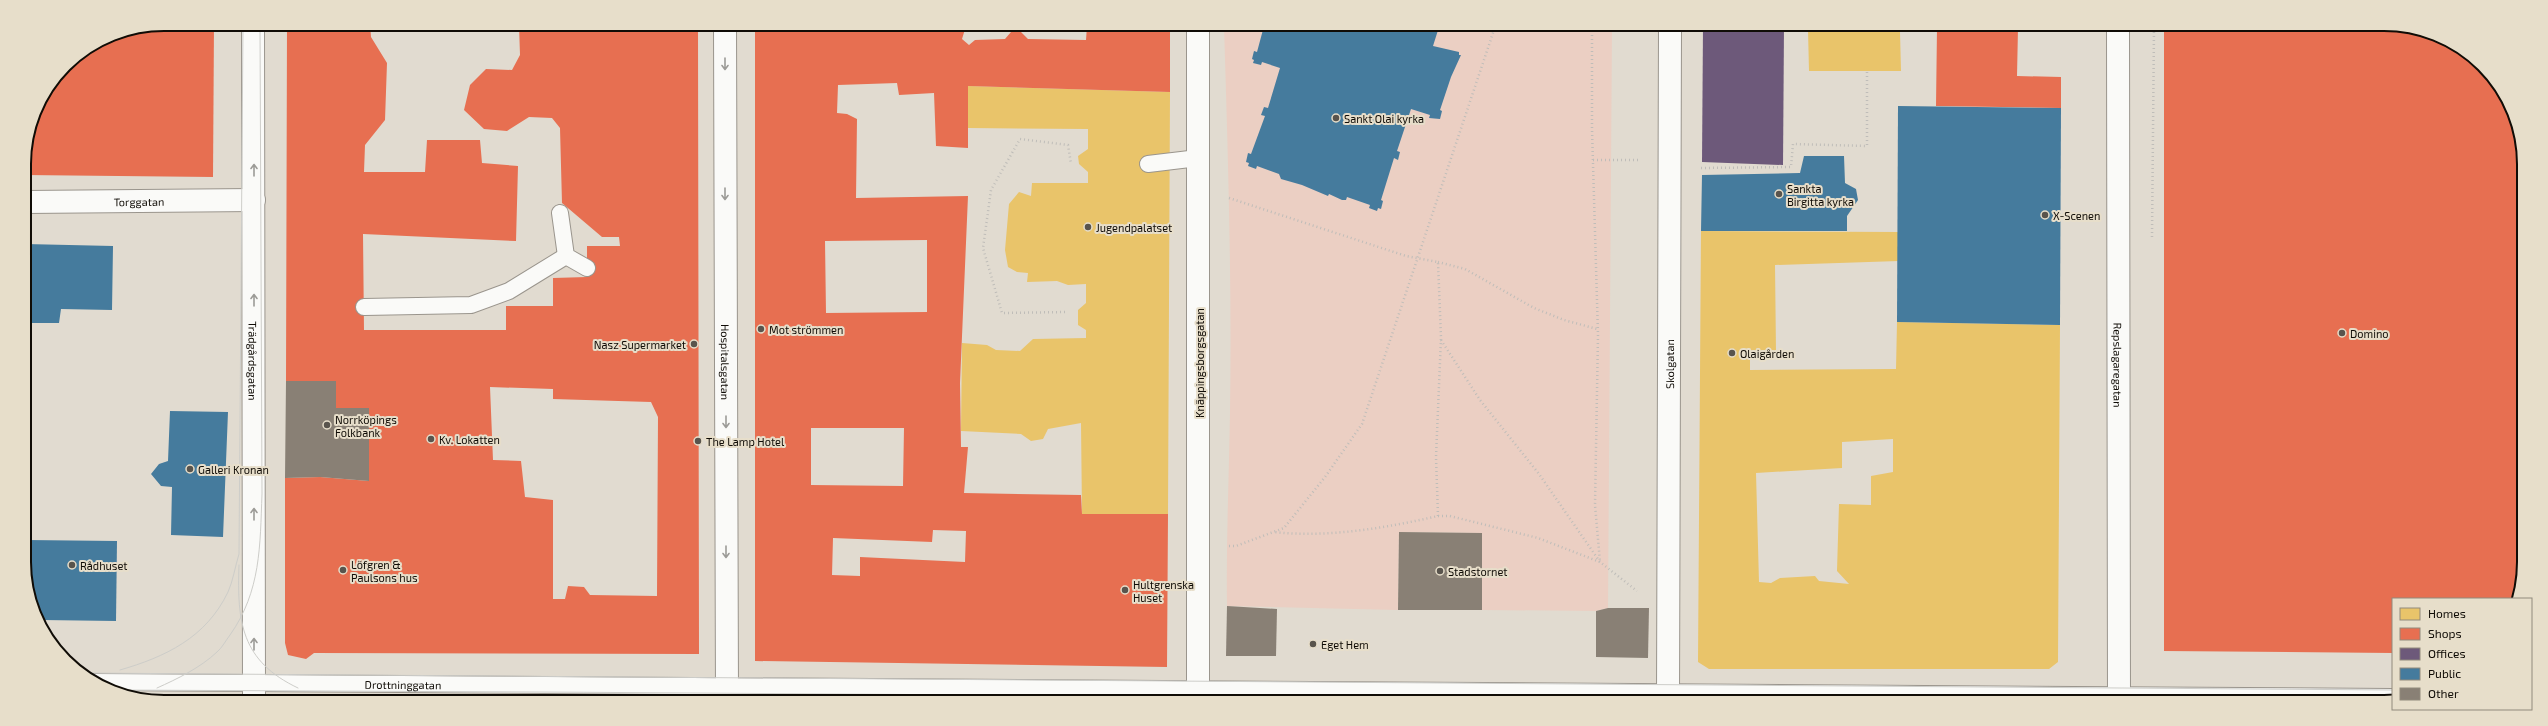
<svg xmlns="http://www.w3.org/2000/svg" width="2548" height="726" font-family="'Exo 2',sans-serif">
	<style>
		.green { fill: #ebcfc3 }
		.homes { fill: #e9c46a; fill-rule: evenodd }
		.shops { fill: #e76f51; fill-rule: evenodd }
		.offices { fill: #6d597a }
		.public { fill: #457b9d }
		.building { fill: #898075 }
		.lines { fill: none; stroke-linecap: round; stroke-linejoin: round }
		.lane-casing { stroke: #9a958d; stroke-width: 18 }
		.street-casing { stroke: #9a958d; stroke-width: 24 }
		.path { stroke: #bfbdb9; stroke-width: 2.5; stroke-dasharray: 1 3; stroke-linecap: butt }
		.lane { stroke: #fafaf8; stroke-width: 16 }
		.street { stroke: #fafaf8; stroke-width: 22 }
		.tram { stroke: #cdcdc9; stroke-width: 1 }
		.oneway { stroke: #9c9b97 }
		.poi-dot { fill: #59544d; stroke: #e7deca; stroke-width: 1.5 }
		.labels { text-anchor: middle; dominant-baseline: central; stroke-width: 4; stroke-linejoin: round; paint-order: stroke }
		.poi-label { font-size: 11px; fill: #100c06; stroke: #e7deca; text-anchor: start }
		.street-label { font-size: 11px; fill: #100c06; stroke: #e7deca }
		.rim { fill: none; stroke: #100c06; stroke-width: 2 }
	</style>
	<rect width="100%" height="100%" fill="#e1dbd0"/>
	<path class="green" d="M1224 26 1612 27 1608 608 1596 611 1482 610V533L1399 532 1398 610 1227 606C1226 542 1229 477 1230 413 1232 284 1228 155 1224 26Z"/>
	<g class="homes">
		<polygon points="1808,30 1900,32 1901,71 1809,71"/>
		<polygon points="968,86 1170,92 1168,514 1082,514 1081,423 1048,429 1043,439 1031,441 1021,434 961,431 962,343 987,345 996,350 1020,351 1033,339 1086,338 1086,330 1078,325 1078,310 1086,303 1086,284 1068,285 1057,281 1027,282 1028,273 1017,272 1008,267 1005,250 1009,204 1019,192 1031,196 1032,183 1088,183 1088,172 1079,164 1078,156 1088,149 1088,129 968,128"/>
		<path d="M1701 231 1899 232V261L1775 265 1776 352 1750 355V370L1896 369 1897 322 2060 325 2058 662 2049 669H1709L1698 662ZM1893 439V472L1871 476V505L1839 504 1837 571 1849 584 1819 581 1815 576 1780 578 1771 583 1759 582 1756 473 1842 468V442Z"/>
	</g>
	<g class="shops">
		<polygon points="164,24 214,24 213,177 24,175 24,155 35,110 65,65 111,35"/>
		<path d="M287 24H370L371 37 387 63 385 120 365 145 364 172H425L427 140H480L482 163 518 166 516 241 363 234 364 330H506V306H553V278L587 277V246H620L619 237H602L562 203 560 128 552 118 529 117 507 131 484 129 464 110 470 85 486 69 512 70 520 55 519 25H698L699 654 314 653 306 659 288 655 285 643V478L320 477 369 481V408H336V381H286ZM490 387 553 389V399L651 402 658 417 657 596 590 595 584 587 568 586 565 599H553V500L525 497 521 461 493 460Z"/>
		<path d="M755 25 966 26 962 39 969 45 975 40 1005 39 1011 32H1021L1028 39 1086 40 1087 26H1170V92L968 86V148L936 146 934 93 899 95 897 83 838 85 837 113 847 114 857 119 856 198 968 196 960 383 961 447H968L964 493 1081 495 1082 514H1168L1167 667 755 661ZM927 240V312L826 313 825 241ZM811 428H904L903 486 811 485ZM933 530 966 531 965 562 860 557V576L832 575 833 538 932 542Z"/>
		<polygon points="1937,28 2018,28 2017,76 2061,77 2061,108 1936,106"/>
		<polygon points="2164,28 2420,29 2483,65 2509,102 2521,137 2519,599 2393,599 2393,653 2164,651"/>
	</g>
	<polygon class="offices" points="1703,27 1784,27 1783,165 1702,162"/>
	<g class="public">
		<polygon points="1264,26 1439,27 1433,46 1459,52 1459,55 1461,55 1451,77 1440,110 1442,111 1440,119 1429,118 1430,115 1411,109 1397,151 1400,152 1398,160 1394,158 1381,200 1383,201 1381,209 1378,208 1377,211 1369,208 1370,205 1347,197 1346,200 1342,200 1329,194 1328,196 1302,185 1281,179 1279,174 1257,166 1256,169 1248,166 1249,163 1246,162 1248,153 1251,154 1265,116 1261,115 1264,107 1268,108 1280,68 1262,62 1261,65 1253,63 1254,60 1252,59 1254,51 1257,52"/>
		<polygon points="1898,106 2061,108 2060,325 1897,322"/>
		<polygon points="1804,156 1844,156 1845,183 1856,189 1858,200 1847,216 1847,231 1701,231 1702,175 1800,173"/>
		<polygon points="25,244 113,246 112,310 61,309 59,323 25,323"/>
		<polygon points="170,411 228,412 223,537 171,535 172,487 161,486 151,474 159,464 168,461"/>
		<polygon points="26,540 117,541 116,621 42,620 27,589"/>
	</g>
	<g class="building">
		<polygon points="286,381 336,381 336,408 369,408 369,481 320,477 285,478"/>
		<polygon points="1399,532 1482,533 1482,610 1398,610"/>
		<polygon points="1227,606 1277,609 1276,656 1226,656"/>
		<polygon points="1608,608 1649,608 1648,658 1596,657 1596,611"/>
	</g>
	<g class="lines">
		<defs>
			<g id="lane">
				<polyline points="1148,164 1198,158"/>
				<polyline points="560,213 566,256 587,268"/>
				<polyline points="364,307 471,305 509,291 566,256"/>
				<path id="s1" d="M92 682 2393 697"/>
			</g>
			<g id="street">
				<path id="s2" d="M253 24 254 698"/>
				<path id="s3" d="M725 25 727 698"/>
				<path id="s4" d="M2118 28 2119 701"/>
				<path id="s5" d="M25 202 254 200"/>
				<polyline points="1198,699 1198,26"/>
				<path id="s6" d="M1668 700 1670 27"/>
			</g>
		</defs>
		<use href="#lane" class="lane-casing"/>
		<use href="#street" class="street-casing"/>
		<g class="path">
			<polyline points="1592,27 1592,129 1598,335 1595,505 1600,562"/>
			<polyline points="1593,160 1638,160"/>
			<polyline points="1701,168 1791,167 1793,144 1867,146 1867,71"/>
			<path d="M1229 198 1406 256 1438 262 1441 338 1436 457 1438 516C1385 528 1328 538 1274 532"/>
			<polyline points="2152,237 2154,28"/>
			<polyline points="1438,262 1465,269 1534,308 1564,320 1597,329"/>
			<polyline points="1065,312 1002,313 983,248 991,190 1020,139 1068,145 1071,164"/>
			<polyline points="1441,340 1480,400 1539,474 1600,562"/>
			<polyline points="1438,516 1450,516 1538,538 1600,562 1637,591"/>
			<polyline points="1229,546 1236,546 1284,528 1325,477 1362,424 1495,27"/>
		</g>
		<use href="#lane" class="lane"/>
		<use href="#street" class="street"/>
		<g class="tram">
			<path d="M239 565C237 622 241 661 298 688"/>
			<path d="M120 670C165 657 206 638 228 592 233 581 235 567 239 554L243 24"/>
			<polyline points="81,673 2393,690"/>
			<path d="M157 688C177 679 200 668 217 652 222 648 226 640 230 635 261 591 260 546 262 494L260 24"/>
			<path d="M110 690C741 692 1372 699 2003 701"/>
		</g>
	</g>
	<defs><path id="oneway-shaft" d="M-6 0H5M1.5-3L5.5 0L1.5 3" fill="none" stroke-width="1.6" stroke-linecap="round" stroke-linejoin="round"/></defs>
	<g class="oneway">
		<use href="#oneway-shaft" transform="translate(725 64) rotate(90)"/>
		<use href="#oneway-shaft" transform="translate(254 170) rotate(-90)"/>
		<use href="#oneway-shaft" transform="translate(725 194) rotate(90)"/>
		<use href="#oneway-shaft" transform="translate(254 300) rotate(-90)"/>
		<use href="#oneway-shaft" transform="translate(726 422) rotate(90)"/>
		<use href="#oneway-shaft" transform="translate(254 514) rotate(-90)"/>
		<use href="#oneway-shaft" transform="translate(726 552) rotate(90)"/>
		<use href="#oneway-shaft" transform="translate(254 644) rotate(-90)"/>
	</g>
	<g class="poi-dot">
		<circle cx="1336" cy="118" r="4"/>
		<circle cx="1779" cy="194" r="4"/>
		<circle cx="2045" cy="215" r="4"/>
		<circle cx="1088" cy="227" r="4"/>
		<circle cx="761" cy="329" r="4"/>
		<circle cx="2342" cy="333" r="4"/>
		<circle cx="694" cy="344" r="4"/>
		<circle cx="1732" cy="353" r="4"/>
		<circle cx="327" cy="425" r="4"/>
		<circle cx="431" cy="439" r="4"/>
		<circle cx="698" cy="441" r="4"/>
		<circle cx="190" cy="469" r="4"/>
		<circle cx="72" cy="565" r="4"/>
		<circle cx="343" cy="570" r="4"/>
		<circle cx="1440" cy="571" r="4"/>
		<circle cx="1125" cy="590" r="4"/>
		<circle cx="1313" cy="644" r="4"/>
	</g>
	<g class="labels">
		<g class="poi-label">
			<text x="1344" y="118">Sankt Olai kyrka</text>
			<text x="1787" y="188">Sankta<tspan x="1787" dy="13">Birgitta kyrka</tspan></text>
			<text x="2053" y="215">X-Scenen</text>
			<text x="1096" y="227">Jugendpalatset</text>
			<text x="769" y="329">Mot strömmen</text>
			<text x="2350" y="333">Domino</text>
			<text x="686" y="344" text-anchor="end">Nasz Supermarket</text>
			<text x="1740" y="353">Olaigården</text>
			<text x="335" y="419">Norrköpings<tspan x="335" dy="13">Folkbank</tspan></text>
			<text x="439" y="439">Kv. Lokatten</text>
			<text x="706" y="441">The Lamp Hotel</text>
			<text x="198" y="469">Galleri Kronan</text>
			<text x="351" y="564">Löfgren &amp;<tspan x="351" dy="13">Paulsons hus</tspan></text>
			<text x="80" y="565">Rådhuset</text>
			<text x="1448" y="571">Stadstornet</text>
			<text x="1133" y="584">Hultgrenska<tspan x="1133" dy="13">Huset</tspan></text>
			<text x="1321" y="644">Eget Hem</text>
		</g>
		<g class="street-label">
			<text stroke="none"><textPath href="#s5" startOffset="114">Torggatan</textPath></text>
			<text stroke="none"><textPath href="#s2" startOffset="337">Trädgårdsgatan</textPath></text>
			<text stroke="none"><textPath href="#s3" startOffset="337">Hospitalsgatan</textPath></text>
			<text transform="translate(1199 363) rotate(-90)">Knäppingsborgsgatan</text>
			<text stroke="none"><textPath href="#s6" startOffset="336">Skolgatan</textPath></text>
			<text stroke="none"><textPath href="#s4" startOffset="337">Repslagaregatan</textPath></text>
			<text stroke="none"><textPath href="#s1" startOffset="311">Drottninggatan</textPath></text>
		</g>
	</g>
	<path d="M0 0H2548V726H0ZM164 31H2384A133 133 0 0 1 2517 164V562A133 133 0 0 1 2384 695H164A133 133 0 0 1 31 562V164A133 133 0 0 1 164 31Z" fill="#e7deca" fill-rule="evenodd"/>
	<path class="rim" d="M164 31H2384A133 133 0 0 1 2517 164V562A133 133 0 0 1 2384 695H164A133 133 0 0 1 31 562V164A133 133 0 0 1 164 31Z"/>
	<rect x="2392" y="598" width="140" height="112" fill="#e7deca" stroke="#918a7c"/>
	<rect x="2400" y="608" width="20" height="12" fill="#e9c46a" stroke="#918a7c"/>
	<text x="2428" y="618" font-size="12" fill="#100c06">Homes</text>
	<rect x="2400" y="628" width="20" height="12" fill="#e76f51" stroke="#918a7c"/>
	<text x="2428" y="638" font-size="12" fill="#100c06">Shops</text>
	<rect x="2400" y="648" width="20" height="12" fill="#6d597a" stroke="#918a7c"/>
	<text x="2428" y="658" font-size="12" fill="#100c06">Offices</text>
	<rect x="2400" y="668" width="20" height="12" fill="#457b9d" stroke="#918a7c"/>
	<text x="2428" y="678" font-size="12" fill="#100c06">Public</text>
	<rect x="2400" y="688" width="20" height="12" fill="#898075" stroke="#918a7c"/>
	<text x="2428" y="698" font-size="12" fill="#100c06">Other</text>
</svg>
